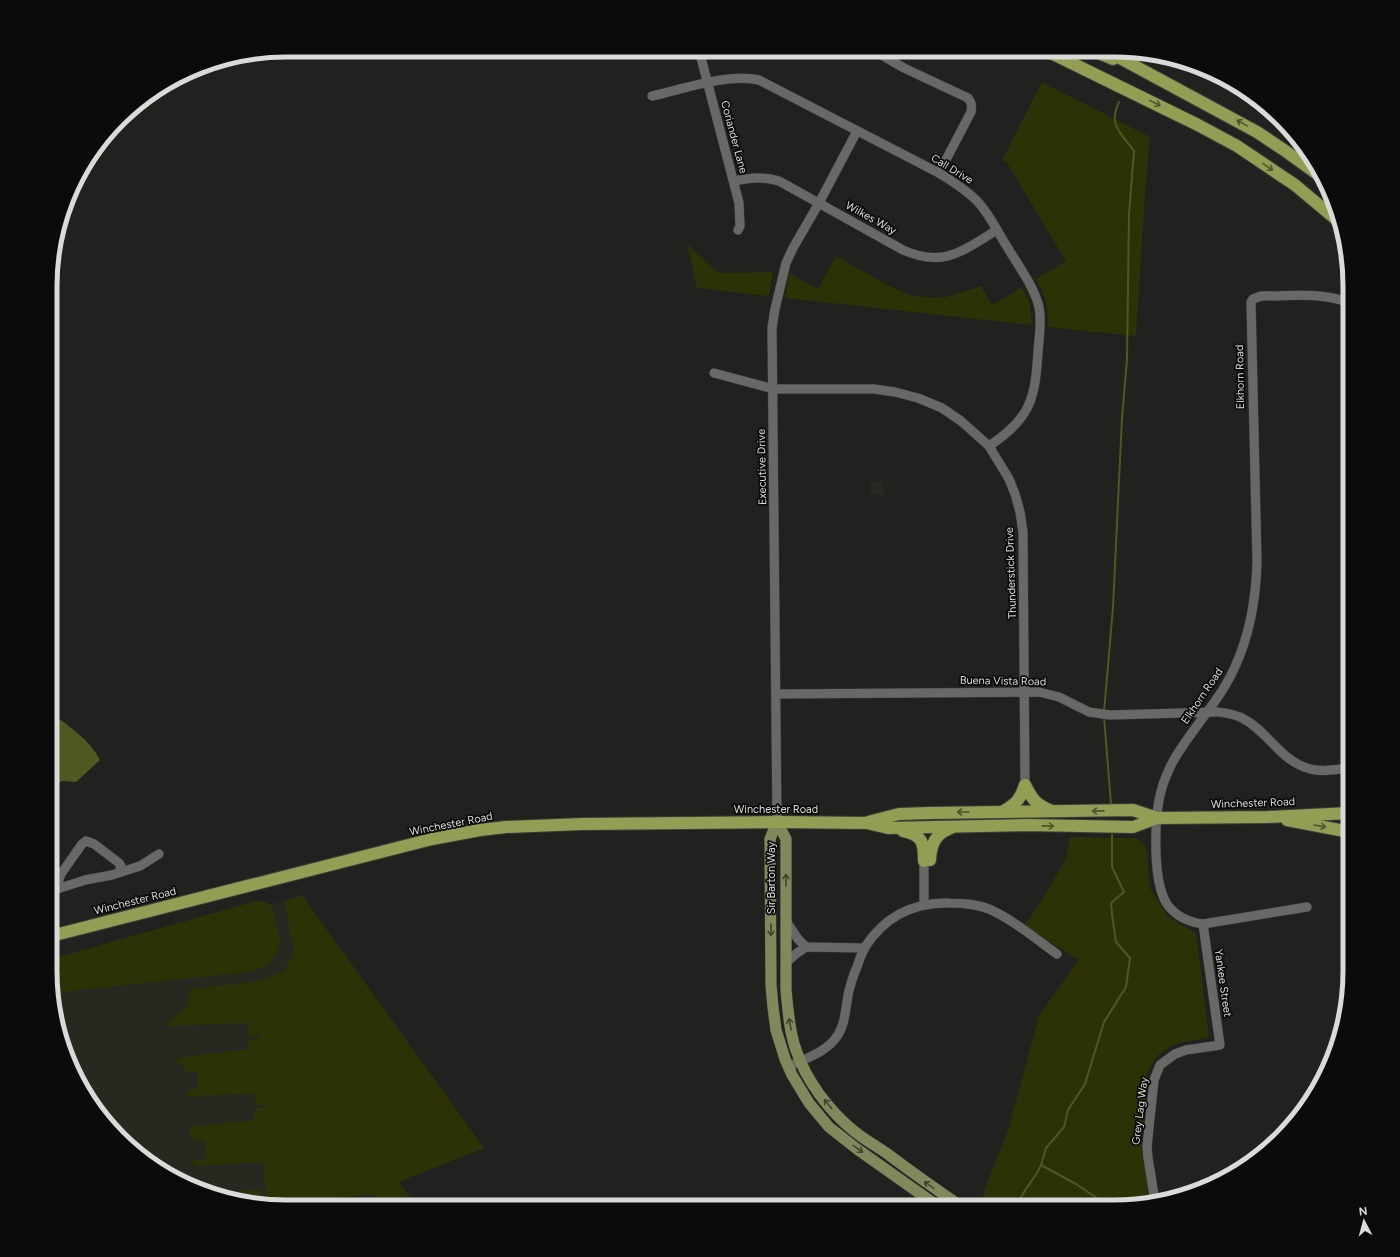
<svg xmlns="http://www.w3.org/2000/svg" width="1400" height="1257" font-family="Figtree,sans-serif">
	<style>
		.built { fill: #272820 }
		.green { fill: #2d3206 }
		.water { fill: #505721 }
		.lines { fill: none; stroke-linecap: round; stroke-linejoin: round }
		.stream { stroke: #505721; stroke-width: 2 }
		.minor-casing { stroke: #3c3d3b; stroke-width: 10 }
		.major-casing { stroke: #3c3d3b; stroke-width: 12 }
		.highway-casing { stroke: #3c3d3b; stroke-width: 14 }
		.minor { stroke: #686966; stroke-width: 9 }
		.major { stroke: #82885b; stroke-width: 11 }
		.highway { stroke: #939d53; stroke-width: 12 }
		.oneway { stroke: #4e542e }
		.oneway2 { stroke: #40432e }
		.labels { text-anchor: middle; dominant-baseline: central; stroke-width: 3.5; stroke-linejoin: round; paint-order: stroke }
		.street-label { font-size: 11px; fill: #dadbd9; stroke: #0a0b0a }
		.rim { fill: none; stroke: #dadbd9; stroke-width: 5 }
	</style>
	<rect width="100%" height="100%" fill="#21211f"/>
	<g class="built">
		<polygon points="883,481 884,495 871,495 871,482"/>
		<polygon points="302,896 484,1148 398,1182 418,1207 285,1207 195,1189 155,1167 109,1127 68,1061 50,987 51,961"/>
	</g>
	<g class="green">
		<path d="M1042 82 1150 137 1145 194 1136 336 1048 327C1049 310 1045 294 1036 279L1066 261 1007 163 1002 160Z"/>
		<polygon points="687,244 719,273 773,272 769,296 697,288"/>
		<polygon points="836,256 893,288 910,295 929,298 947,297 981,286 992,305 1022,287 1030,304 1032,325 785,298 789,273 818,289"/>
		<polygon points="1070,837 1136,838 1145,845 1147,854 1150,888 1168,917 1196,933 1209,1037 1175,1044 1158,1055 1147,1074 1141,1147 1151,1202 1130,1207 991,1207 983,1201 984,1191 1008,1131 1039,1015 1079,960 1024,926 1040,903 1066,859"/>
		<polygon points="302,895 484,1148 398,1182 418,1207 385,1207 374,1194 274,1205 273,1203 268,1203 266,1200 263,1162 194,1166 193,1161 207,1159 205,1140 191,1141 190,1127 255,1120 254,1110 256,1108 267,1107 267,1105 256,1105 254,1093 187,1097 186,1090 199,1089 197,1071 184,1072 184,1065 178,1065 177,1058 248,1049 247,1040 260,1038 260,1035 249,1036 247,1023 167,1026 166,1023 187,1007 190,989 255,982 285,971 294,950 284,901"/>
		<path d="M256 901C260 901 266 901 269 904 273 908 274 916 275 921 277 927 279 934 279 940 280 960 264 969 247 972L52 993 50 987 51 959Z"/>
		<polygon points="260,1189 261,1202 219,1194"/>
	</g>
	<path class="water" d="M51 713C70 727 89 739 100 760L76 782 62 781 51 788Z"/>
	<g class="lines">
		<g class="stream">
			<polyline points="1139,60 1142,54"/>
			<path d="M1104 712 1113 607 1122 418 1127 359 1129 214 1134 151C1120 132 1108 125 1119 102"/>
			<polyline points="1104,717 1111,804"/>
			<path d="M1017 1207C1021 1191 1035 1180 1041 1165"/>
			<polyline points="1110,1207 1076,1184 1041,1165 1046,1148 1064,1127 1068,1110 1085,1084 1104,1022 1126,987 1130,958 1116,942 1112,914 1111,903 1124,892 1112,867 1112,835"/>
		</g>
		<defs>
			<g id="minor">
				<polyline points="699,50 739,203 740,226 738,230"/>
				<path d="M873 50 904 68 968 98C972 103 972 106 971 112L939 173"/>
				<path d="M652 96C684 89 728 73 759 80L939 173C953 182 967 190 978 202 990 215 997 231 1006 245 1017 264 1034 286 1039 307 1042 322 1039 337 1038 352 1035 400 1030 419 989 446"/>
				<path d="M734 181C750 178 763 176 779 181L903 250C944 268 962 251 997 230"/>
				<polyline points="714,373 774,389 874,389 895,392 918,398 942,408 961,421 989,446 1009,479 1015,494 1020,512 1023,532 1025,785"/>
				<path d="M776 694 1039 692 1059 697 1089 712 1110 715 1218 712C1226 713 1235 714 1242 718 1267 730 1280 761 1310 769 1323 772 1337 770 1350 767"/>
				<polyline points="777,822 772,328 775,309 786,263 793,248 819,203 857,131"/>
				<polyline points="58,889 59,879 61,874 82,844 86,841 94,844 119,863 121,866 119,872"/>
				<polyline points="51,891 85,880 112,875 140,866 159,854"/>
				<polyline points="924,904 924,861"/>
				<path d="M1307 907 1203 924C1188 922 1176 917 1167 904 1152 881 1154 814 1162 788 1164 780 1168 772 1171 765 1189 731 1218 704 1234 669 1250 635 1256 599 1257 562L1251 302 1253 299 1261 296C1291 296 1322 292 1350 303"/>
				<polyline points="786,921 798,939 806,947"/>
				<polyline points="787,962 797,953 806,947 865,948"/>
				<path d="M788 1067C804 1059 824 1053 835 1039 847 1025 845 1003 850 987 852 980 854 973 857 967 859 960 862 953 865 947 885 916 914 902 950 903 964 903 976 904 989 909 1012 919 1036 939 1057 954"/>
				<polyline points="1155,1201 1148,1158 1147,1147 1154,1080 1160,1065 1175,1054 1186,1050 1220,1045 1203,924"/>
			</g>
			<g id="major">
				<path d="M777 822 786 839V990C788 1009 789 1031 796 1050 806 1080 829 1111 854 1131 865 1140 878 1147 889 1155 913 1173 937 1190 962 1207"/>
				<polyline points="777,822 770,839 771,985 773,1007 776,1030 785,1059 792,1075 809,1103 829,1127 857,1149 939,1207"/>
			</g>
			<g id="highway">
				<polyline points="1045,50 1198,125 1237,146 1295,185 1338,221"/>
				<polyline points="1094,51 1113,59"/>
				<polyline points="1107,51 1257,132 1284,150 1320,176"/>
				<path d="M1025 785C1032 799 1036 805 1052 811"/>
				<path d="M1002 812C1016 804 1020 800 1025 785"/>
				<polyline points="1287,820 1350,832"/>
				<polyline points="868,822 899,814 930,813 1133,810 1157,818 1268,817 1350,813"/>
				<path d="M903 831C923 835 924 843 924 861"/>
				<path d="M930 860C931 844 935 834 951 828"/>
				<polyline points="51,936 432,839 480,830 506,827 582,824 777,822 867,823 888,828 1028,825 1133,827 1157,818"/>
			</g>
		</defs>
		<use href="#minor" class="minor-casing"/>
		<use href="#major" class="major-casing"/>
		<use href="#highway" class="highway-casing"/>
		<use href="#minor" class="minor"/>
		<use href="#major" class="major"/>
		<use href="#highway" class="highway"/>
	</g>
	<defs><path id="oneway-shaft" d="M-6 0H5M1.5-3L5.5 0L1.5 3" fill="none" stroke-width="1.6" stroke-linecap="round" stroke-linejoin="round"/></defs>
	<g class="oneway">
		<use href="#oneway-shaft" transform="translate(1155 103) rotate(26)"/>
		<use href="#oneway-shaft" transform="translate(1242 123) rotate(-151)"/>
		<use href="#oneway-shaft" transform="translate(1268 167) rotate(34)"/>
		<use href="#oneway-shaft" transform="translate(1098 811) rotate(179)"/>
		<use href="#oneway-shaft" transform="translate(963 812) rotate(180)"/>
		<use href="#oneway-shaft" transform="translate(1048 826) rotate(1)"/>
		<use href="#oneway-shaft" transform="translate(1320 826) rotate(10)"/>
	</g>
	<g class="oneway2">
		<use href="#oneway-shaft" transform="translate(786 880) rotate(-90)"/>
		<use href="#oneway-shaft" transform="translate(771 930) rotate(89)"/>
		<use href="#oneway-shaft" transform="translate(790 1024) rotate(-101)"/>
		<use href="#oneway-shaft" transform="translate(828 1104) rotate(-129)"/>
		<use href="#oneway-shaft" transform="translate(858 1149) rotate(36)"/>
		<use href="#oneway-shaft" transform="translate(929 1185) rotate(-145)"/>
	</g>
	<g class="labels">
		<g class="street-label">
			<text transform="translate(734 137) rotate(75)">Coriander Lane</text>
			<text transform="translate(952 169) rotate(31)">Call Drive</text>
			<text transform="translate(871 218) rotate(29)">Wilkes Way</text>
			<text transform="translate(1240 377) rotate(-91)">Elkhorn Road</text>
			<text transform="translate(762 467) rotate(-91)">Executive Drive</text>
			<text transform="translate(1011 573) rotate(-92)">Thunderstick Drive</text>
			<text transform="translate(1003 681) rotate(1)">Buena Vista Road</text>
			<text transform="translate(1202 696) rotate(-56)">Elkhorn Road</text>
			<text transform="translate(1253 803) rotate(-2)">Winchester Road</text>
			<text x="776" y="809">Winchester Road</text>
			<text transform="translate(451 824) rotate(-11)">Winchester Road</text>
			<text transform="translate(771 878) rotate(-90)">Sir Barton Way</text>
			<text transform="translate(135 901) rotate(-14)">Winchester Road</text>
			<text transform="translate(1223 983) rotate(82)">Yankee Street</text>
			<text transform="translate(1140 1111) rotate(-83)">Grey Lag Way</text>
		</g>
	</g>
	<path d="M0 0H1400V1257H0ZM286 57H1114A229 229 0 0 1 1343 286V971A229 229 0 0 1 1114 1200H286A229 229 0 0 1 57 971V286A229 229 0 0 1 286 57Z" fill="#0a0b0a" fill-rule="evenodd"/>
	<path class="rim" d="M286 57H1114A229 229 0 0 1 1343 286V971A229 229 0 0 1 1114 1200H286A229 229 0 0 1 57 971V286A229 229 0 0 1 286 57Z"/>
	<g transform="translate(1364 1221) rotate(354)" stroke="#0a0b0a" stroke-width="3" paint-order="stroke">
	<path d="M0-3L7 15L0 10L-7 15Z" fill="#dadbd9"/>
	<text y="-6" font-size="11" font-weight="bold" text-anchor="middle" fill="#dadbd9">N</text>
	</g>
</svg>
